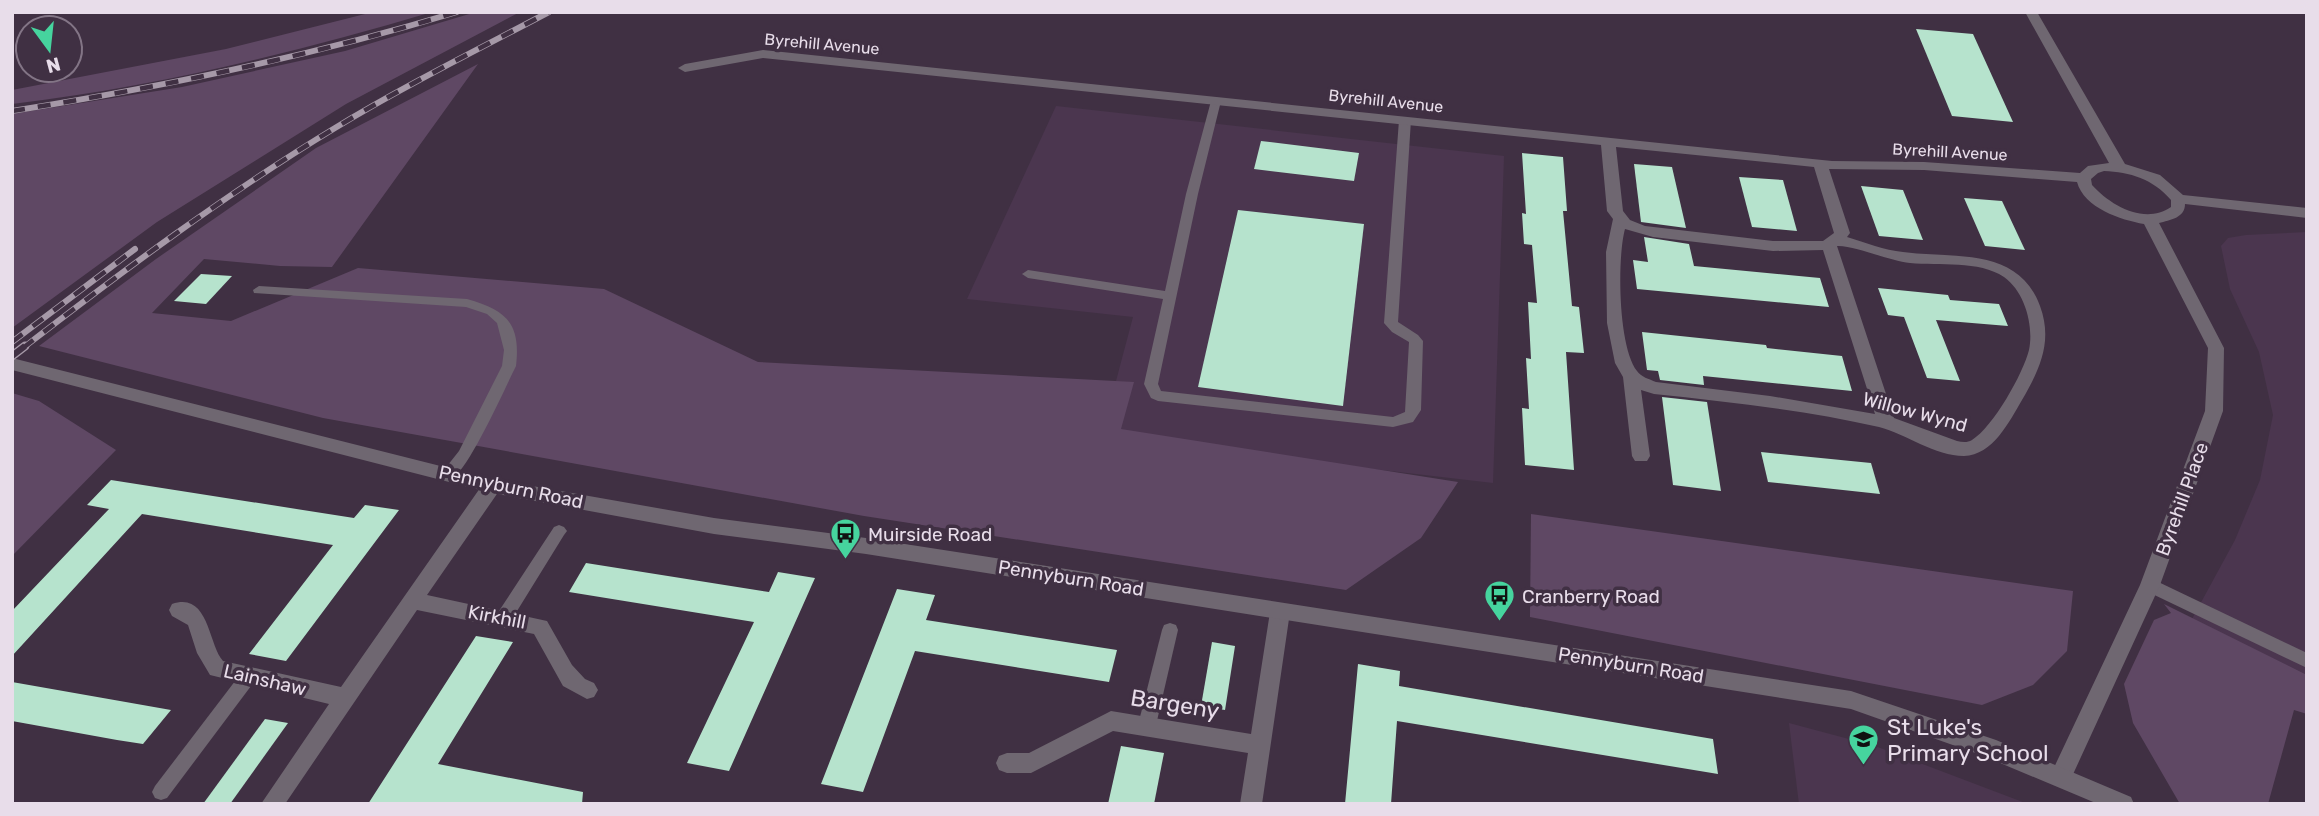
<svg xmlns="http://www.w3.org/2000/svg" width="2319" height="816" font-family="Rubik,sans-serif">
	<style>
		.built { fill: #4b364f }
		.green { fill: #5f4864 }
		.building { fill: #b6e3cd }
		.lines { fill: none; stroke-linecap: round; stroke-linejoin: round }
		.service { fill: #6f6771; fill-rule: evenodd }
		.minor { fill: #6f6771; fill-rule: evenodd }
		.tertiary { fill: #6f6771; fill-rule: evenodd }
		.rail-far1-casing { stroke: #a699a8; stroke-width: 6 }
		.rail-casing { stroke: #a699a8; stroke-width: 9 }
		.rail-far1 { stroke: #403043; stroke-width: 4.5; stroke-dasharray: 13; stroke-linecap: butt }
		.rail { stroke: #403043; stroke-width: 6; stroke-dasharray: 18; stroke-linecap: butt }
		.labels { text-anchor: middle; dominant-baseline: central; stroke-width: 7; stroke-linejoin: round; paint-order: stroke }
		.far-street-label { font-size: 16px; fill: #e8ddea; stroke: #403043 }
		.street-label { font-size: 19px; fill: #e8ddea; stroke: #403043 }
		.poi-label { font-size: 19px; fill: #e8ddea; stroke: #403043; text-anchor: start }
		.near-street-label { font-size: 23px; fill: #e8ddea; stroke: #403043 }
		.near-poi-label { font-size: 23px; fill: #e8ddea; stroke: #403043; text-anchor: start }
	</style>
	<rect width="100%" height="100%" fill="#403043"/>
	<g class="built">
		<polygon points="1056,106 1504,156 1493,483 1108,438 1116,381 1133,317 967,299"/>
		<polygon points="2307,232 2307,675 2192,619 2235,540 2260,480 2273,415 2259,352 2230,289 2221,246 2228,238 2246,235"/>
		<polygon points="1789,723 1875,746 2028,804 1799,804"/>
	</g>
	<g class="green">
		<path d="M373 12H432C294 53 155 87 12 104V90L226 49Z"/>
		<polygon points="476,12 520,12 346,104 157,222 12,328 12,114 182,87 345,51"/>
		<polygon points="478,64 332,267 280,266 204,259 152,313 231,321 358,268 604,289 758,362 1134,382 1121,429 1458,482 1421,538 1346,590 864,516 323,418 39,346 156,259 316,148"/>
		<polygon points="12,393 39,401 116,450 12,556"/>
		<polygon points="1531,514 2073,591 2067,651 2033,685 1982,705 1530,617"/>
		<polygon points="2164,604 2307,675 2307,714 2294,710 2268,804 2180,804 2133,723 2124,684 2154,620 2171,613"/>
	</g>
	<g class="building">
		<polygon points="1916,29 1973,34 2013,122 1952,116"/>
		<polygon points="1261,141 1359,153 1354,181 1254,169"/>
		<polygon points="1522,153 1563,157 1567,211 1563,211 1572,306 1579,307 1584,353 1566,352 1574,470 1525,465 1522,408 1529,409 1526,358 1531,359 1528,302 1537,303 1532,245 1524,244 1522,213 1526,214"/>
		<polygon points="1634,164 1672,167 1686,228 1641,222"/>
		<polygon points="1739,177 1783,180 1797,231 1752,227"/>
		<polygon points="1861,186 1903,190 1923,240 1879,236"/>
		<polygon points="1964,198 2002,201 2025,250 1985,246"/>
		<polygon points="1238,210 1364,224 1343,406 1198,387"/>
		<polygon points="1644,237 1689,244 1694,266 1820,278 1829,307 1637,289 1633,260 1648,262"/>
		<polygon points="201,274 232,276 206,304 174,301"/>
		<polygon points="1878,288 1948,295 1950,300 1999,304 2008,326 1936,320 1960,381 1927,378 1904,317 1888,315"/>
		<polygon points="1642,332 1766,345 1767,348 1842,356 1852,391 1703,376 1704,385 1660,380 1658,371 1647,370"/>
		<polygon points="1662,397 1707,402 1721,491 1673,485"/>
		<polygon points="1761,452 1871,463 1880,494 1768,482"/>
		<polygon points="111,480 354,518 365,505 399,510 286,661 249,654 333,545 142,514 12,656 12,611 109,509 87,505"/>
		<polygon points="586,563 769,592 778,572 815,578 729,771 687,763 754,622 569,592"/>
		<polygon points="897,589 935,595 926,620 1117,650 1109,682 915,651 863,792 821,784"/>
		<polygon points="476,636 513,642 438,764 583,792 582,804 368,804"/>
		<polygon points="1212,642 1235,646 1225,710 1201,706"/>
		<polygon points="1358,664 1400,671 1399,686 1713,739 1718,774 1397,721 1391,804 1345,804"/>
		<polygon points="12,682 120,701 171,710 143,744 117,740 12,721"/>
		<polygon points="265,719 288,723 230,804 203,804"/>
		<polygon points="1121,746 1164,753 1154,804 1108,804"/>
	</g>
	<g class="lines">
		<g class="service">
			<polygon points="1216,98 1221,101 1198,194 1158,384 1161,391 1393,417 1405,412 1409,342 1392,332 1384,323 1399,120 1405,117 1411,120 1398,322 1418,335 1423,341 1421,410 1413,422 1393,427 1158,401 1151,398 1144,384 1163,299 1028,278 1022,274 1028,270 1165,291 1186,194 1211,101"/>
			<path d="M259 286 467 299C506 310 521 323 516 366 504 390 471 465 452 479 448 482 447 480 442 479L440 475 459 451 502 366 504 350 497 323 487 314 466 307 254 293 253 290Z"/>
			<polygon points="559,525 564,527 567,531 564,535 509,624 503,626 497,624 495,619 497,614 554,527"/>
			<polygon points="2150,578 2307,653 2307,668 2144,590 2142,585 2144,580"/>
			<polygon points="1170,623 1176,625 1178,630 1156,725 1153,730 1147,733 1141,730 1138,725 1162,630 1164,625"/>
			<polygon points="248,670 254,672 256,677 254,682 167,798 161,800 155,798 152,792 155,786 242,672"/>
		</g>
		<g class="minor">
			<path d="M2025 12H2037L2125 164 2160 175 2183 195 2307 208V218L2185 204C2185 218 2170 220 2159 223L2224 348 2223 411 2160 585 2069 783 2061 786 2053 783 2050 776 2140 585 2205 411 2208 348 2144 224C2121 220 2084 208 2077 182L1924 170 1829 169 1850 233 1847 237C1866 243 1884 250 1903 252 1954 259 2018 246 2040 306 2053 341 2040 369 2022 400 2009 422 1993 455 1964 456 1935 456 1906 434 1879 427 1805 410 1729 402 1654 394L1641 390 1650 456 1647 461H1635L1632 456 1623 377 1615 363 1607 323 1606 252 1613 219 1607 211 1601 145 763 58 685 72 678 68 685 64 763 50 1832 161 1924 162 2080 173 2088 166 2109 163ZM1616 147 1814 167 1834 233 1823 241H1773L1645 226 1630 220 1623 211ZM2104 171C2130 172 2153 179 2171 200V207C2145 225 2111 206 2092 185L2091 179 2098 173ZM1625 229 1653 237 1773 251 1823 250 1875 414 1770 396 1656 382C1649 379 1641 377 1637 371 1618 347 1617 258 1625 229ZM1837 246C1854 245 1889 261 1910 263 1939 266 1979 260 2004 277 2025 292 2034 326 2029 350 2023 374 1993 427 1972 440 1967 443 1962 442 1957 441L1894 418Z"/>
			<path d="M492 479 499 481 501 486 499 491 427 595 547 621 572 665 585 679 594 683 598 690 594 697 587 699 563 686 534 634 417 610 285 804H261L329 704 210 675 197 653 188 625 172 616 169 610 172 604C209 591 208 644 223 661L341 687 485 481Z"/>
			<polygon points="1280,604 1287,606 1290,612 1262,804 1240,804 1248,753 1113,731 1031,773 1007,773 999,770 996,763 999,756 1007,753 1029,753 1111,711 1251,734 1270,612 1273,606"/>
		</g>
		<polygon class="tertiary" points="12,358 492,479 714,518 866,538 1851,691 1996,740 2131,797 2134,804 2098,804 1981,755 1851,709 866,554 714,534 492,493 12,370"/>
		<defs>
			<g id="rail-far1">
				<path d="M12 111C163 87 311 56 457 12"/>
				<polyline points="12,342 135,249"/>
				<path d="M23 348C124 270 226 194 335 128 404 86 477 50 549 12"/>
			</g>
			<polyline id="rail" points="12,356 25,346"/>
		</defs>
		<use href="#rail-far1" class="rail-far1-casing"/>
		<use href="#rail" class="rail-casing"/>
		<use href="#rail-far1" class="rail-far1"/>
		<use href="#rail" class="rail"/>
	</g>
	<defs>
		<symbol id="bus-pin" viewBox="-11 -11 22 30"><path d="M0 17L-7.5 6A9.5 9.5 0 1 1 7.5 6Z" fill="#46d49e" stroke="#403043"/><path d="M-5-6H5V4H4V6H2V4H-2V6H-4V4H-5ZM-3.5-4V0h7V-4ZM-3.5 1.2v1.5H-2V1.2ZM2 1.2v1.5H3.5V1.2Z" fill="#111"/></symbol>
		<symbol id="school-pin" viewBox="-11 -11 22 30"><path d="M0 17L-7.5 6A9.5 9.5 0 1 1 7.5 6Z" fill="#46d49e" stroke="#403043"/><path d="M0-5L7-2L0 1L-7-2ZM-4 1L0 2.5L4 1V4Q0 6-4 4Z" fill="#111"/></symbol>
	</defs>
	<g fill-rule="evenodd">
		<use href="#bus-pin" x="828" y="516" width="35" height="47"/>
		<use href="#bus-pin" x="1482" y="578" width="35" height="47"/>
		<use href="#school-pin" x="1846" y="722" width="35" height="47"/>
	</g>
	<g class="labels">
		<g class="far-street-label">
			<text transform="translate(822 44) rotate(5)">Byrehill Avenue</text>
			<text transform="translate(1386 101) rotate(6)">Byrehill Avenue</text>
			<text transform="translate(1950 152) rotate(3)">Byrehill Avenue</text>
		</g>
		<g class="street-label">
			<text transform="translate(1915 412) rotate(15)">Willow Wynd</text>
			<text transform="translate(511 487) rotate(12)">Pennyburn Road</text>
			<text transform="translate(2182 499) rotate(-70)">Byrehill Place</text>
			<text transform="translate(1071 578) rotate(9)">Pennyburn Road</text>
			<text transform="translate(497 617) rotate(11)">Kirkhill</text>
			<text transform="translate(1631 665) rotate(9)">Pennyburn Road</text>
			<text transform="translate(265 680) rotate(13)">Lainshaw</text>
		</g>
		<g class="poi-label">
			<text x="868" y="534">Muirside Road</text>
			<text x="1522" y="596">Cranberry Road</text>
		</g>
		<g class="near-street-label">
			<text transform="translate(1175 704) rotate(9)">Bargeny</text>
		</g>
		<g class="near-poi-label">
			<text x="1887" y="727">St Luke's<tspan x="1887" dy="26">Primary School</tspan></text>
		</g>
	</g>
	<rect width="2319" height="816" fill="none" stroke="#e8ddea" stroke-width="28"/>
	<g transform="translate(49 49) rotate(165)"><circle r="33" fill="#403043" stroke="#837586" stroke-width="2"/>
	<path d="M0-5L12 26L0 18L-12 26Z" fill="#46d49e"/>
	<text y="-10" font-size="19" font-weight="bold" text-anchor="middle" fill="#e8ddea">N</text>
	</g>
</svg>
